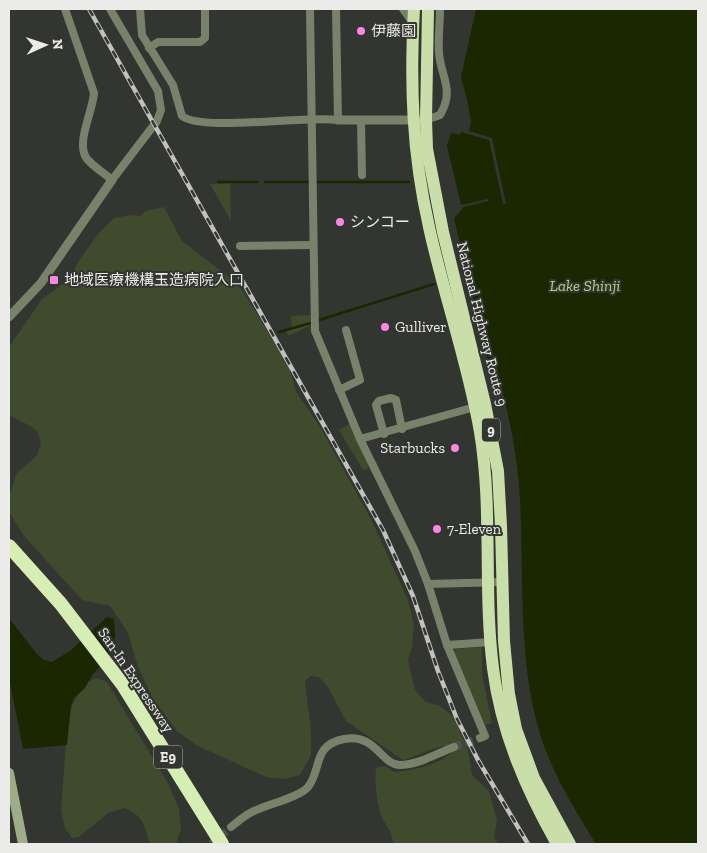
<svg xmlns="http://www.w3.org/2000/svg" width="707" height="853" font-family="'Zilla Slab','Noto Sans JP',serif">
	<style>
		.green { fill: #3f4b2c }
		.water { fill: #1a2700 }
		.lines { fill: none; stroke-linecap: round; stroke-linejoin: round }
		.stream { stroke: #1a2700; stroke-width: 2.5 }
		.minor-tunnel { stroke: #4f504d; stroke-width: 8; stroke-dasharray: 8 4; stroke-linecap: butt }
		.minor { stroke: #78826b; stroke-width: 8 }
		.tertiary { stroke: #78826b; stroke-width: 9 }
		.secondary { stroke: #9ead88; stroke-width: 10 }
		.trunk { stroke: #c9dea9; stroke-width: 12 }
		.motorway { stroke: #d6edb3; stroke-width: 14 }
		.rail-casing { stroke: #c1c2bf; stroke-width: 4.5 }
		.rail { stroke: #333531; stroke-width: 2.5; stroke-dasharray: 8; stroke-linecap: butt }
		.poi-dot { fill: #fc86e3; stroke: #333531; stroke-width: 2 }
		.labels { text-anchor: middle; dominant-baseline: central; stroke-width: 4; stroke-linejoin: round; paint-order: stroke }
		.shield { fill: #333531; stroke: #b4b5b2; stroke-width: 1 }
		.shield-label { font-size: 14px; font-weight: bold; fill: #ebece9 }
		.poi-label { font-size: 15px; fill: #ebece9; stroke: #333531; text-anchor: start }
		.street-label { font-size: 15px; fill: #ebece9; stroke: #333531 }
		.water-label { font-size: 16px; font-style: italic; fill: #b3d181; stroke: #333531 }
	</style>
	<rect width="100%" height="100%" fill="#333531"/>
	<g class="green">
		<polygon points="230,183 231,221 210,184"/>
		<path d="M164 207 182 241 239 285 289 366 296 392 319 425 371 519 408 600 414 624 412 647 408 660 415 690 426 702 440 706 453 716 468 749 472 775 489 791 497 820 494 838 499 844H393C392 828 386 828 381 815 377 803 374 781 376 768 384 764 387 766 394 772 411 771 446 764 455 748L453 745C436 745 420 755 403 760L346 721 328 687 319 677 311 676 305 681 311 731V755L300 775 284 779 266 777 196 745 177 731 153 699 138 667 128 633 110 606 82 600 24 536 9 512V497L17 473 37 455 41 443 38 433 32 427 9 415V347L42 299 68 280 82 256 99 233 114 218 130 215 141 216 145 211Z"/>
		<polygon points="310,315 311,325 288,336 286,331 292,329 291,316"/>
		<polygon points="351,423 369,468 363,470 339,430"/>
		<polygon points="482,647 482,673 492,723 485,725 453,653 456,649"/>
		<path d="M96 678 107 682 169 785 179 809 181 829 176 844H150C144 826 144 816 125 808L108 813 79 837 72 838 65 828 61 811 68 714 82 686Z"/>
	</g>
	<g class="water">
		<path d="M476 9H698V844H596C572 805 548 767 537 723 518 650 524 575 520 501 518 453 507 409 496 363L488 362 454 218 464 207 489 201 488 199 461 205 447 146 451 133 460 135 461 132 489 140 503 204H506L492 138 469 131 471 122 468 103 461 77Z"/>
		<polygon points="107,617 114,619 115,636 113,650 91,677 85,688 74,698 71,706 67,745 23,749 9,678 9,618 37,654 44,660 52,662 70,651"/>
	</g>
	<g class="lines">
		<g class="stream">
			<polyline points="218,182 257,182"/>
			<polyline points="265,182 309,182"/>
			<polyline points="317,182 409,182"/>
			<polyline points="319,320 434,284"/>
			<polyline points="279,332 311,323"/>
		</g>
		<g class="minor-tunnel">
			<polyline points="454,747 480,738"/>
			<polyline points="211,844 231,827"/>
		</g>
		<g class="minor">
			<path d="M65 9 94 93C93 111 75 144 87 159 94 167 104 173 112 180L157 121 161 110 158 91 110 9"/>
			<path d="M140 9 142 35 173 85 182 116C202 132 306 115 338 120L336 9"/>
			<polyline points="310,9 315,331 360,439 475,407"/>
			<polyline points="403,9 413,23"/>
			<polyline points="149,48 158,42 200,42 205,38 205,9"/>
			<path d="M426 120 440 115C455 89 441 78 439 53 438 38 440 23 440 9"/>
			<polyline points="361,121 362,175"/>
			<polyline points="240,246 312,245"/>
			<polyline points="339,390 360,380 346,330"/>
			<polyline points="384,434 376,405 379,401 391,398 396,400 402,429"/>
			<polyline points="360,439 415,551 428,584"/>
			<polyline points="447,645 491,642"/>
			<polyline points="480,738 485,736 447,645 428,584 503,582"/>
			<path d="M231 827C237 822 243 817 250 813 264 805 299 798 308 787 322 770 312 745 344 739 376 733 381 765 400 765 418 765 438 753 454 747"/>
		</g>
		<g class="tertiary">
			<polyline points="338,120 417,120"/>
			<polyline points="9,317 41,283 112,180"/>
		</g>
		<polyline class="secondary" points="9,773 23,844"/>
		<g class="trunk">
			<path d="M414 9C410 85 412 152 429 227 444 296 468 362 480 432 493 510 483 589 493 668 501 732 526 789 557 844"/>
			<polyline points="428,9 426,120 427,149 443,232 485,404 498,471 501,526 504,641 509,694 516,729 534,778 570,844"/>
		</g>
		<polyline class="motorway" points="9,546 61,604 123,685 222,844"/>
		<defs>
			<polyline id="rail" points="89,9 383,530 413,596 438,671 457,719 478,760 528,844"/>
		</defs>
		<use href="#rail" class="rail-casing"/>
		<use href="#rail" class="rail"/>
	</g>
	<g class="poi-dot">
		<circle cx="361" cy="31" r="5"/>
		<circle cx="340" cy="222" r="5"/>
		<rect x="49" y="275" width="10" height="10" rx="2.5"/>
		<circle cx="385" cy="327" r="5"/>
		<circle cx="455" cy="448" r="5"/>
		<circle cx="437" cy="529" r="5"/>
	</g>
	<g class="labels">
		<g class="shield">
			<rect x="482" y="418.5" width="18" height="23" rx="4"/>
			<rect x="154" y="745.5" width="28" height="23" rx="4"/>
		</g>
		<g class="shield-label">
			<text x="491" y="430">9</text>
			<text x="168" y="757">E9</text>
		</g>
		<g class="poi-label">
			<text x="371" y="31">伊藤園</text>
			<text x="350" y="222">シンコー</text>
			<text x="64" y="280">地域医療機構玉造病院入口</text>
			<text x="395" y="327">Gulliver</text>
			<text x="445" y="448" text-anchor="end">Starbucks</text>
			<text x="447" y="529">7-Eleven</text>
		</g>
		<g class="street-label">
			<text transform="translate(482 324) rotate(76)">National Highway Route 9</text>
			<text transform="translate(136 680) rotate(56)">San-In Expressway</text>
		</g>
		<g class="water-label">
			<text x="585" y="285">Lake Shinji</text>
		</g>
	</g>
	<rect width="707" height="853" fill="none" stroke="#ebece9" stroke-width="20"/>
	<g transform="translate(45 45) rotate(87)" stroke="#333531" stroke-width="4" paint-order="stroke">
	<path d="M0-4L9 19L0 12L-9 19Z" fill="#ebece9"/>
	<text y="-8" font-size="14" font-weight="bold" text-anchor="middle" fill="#ebece9">N</text>
	</g>
</svg>
